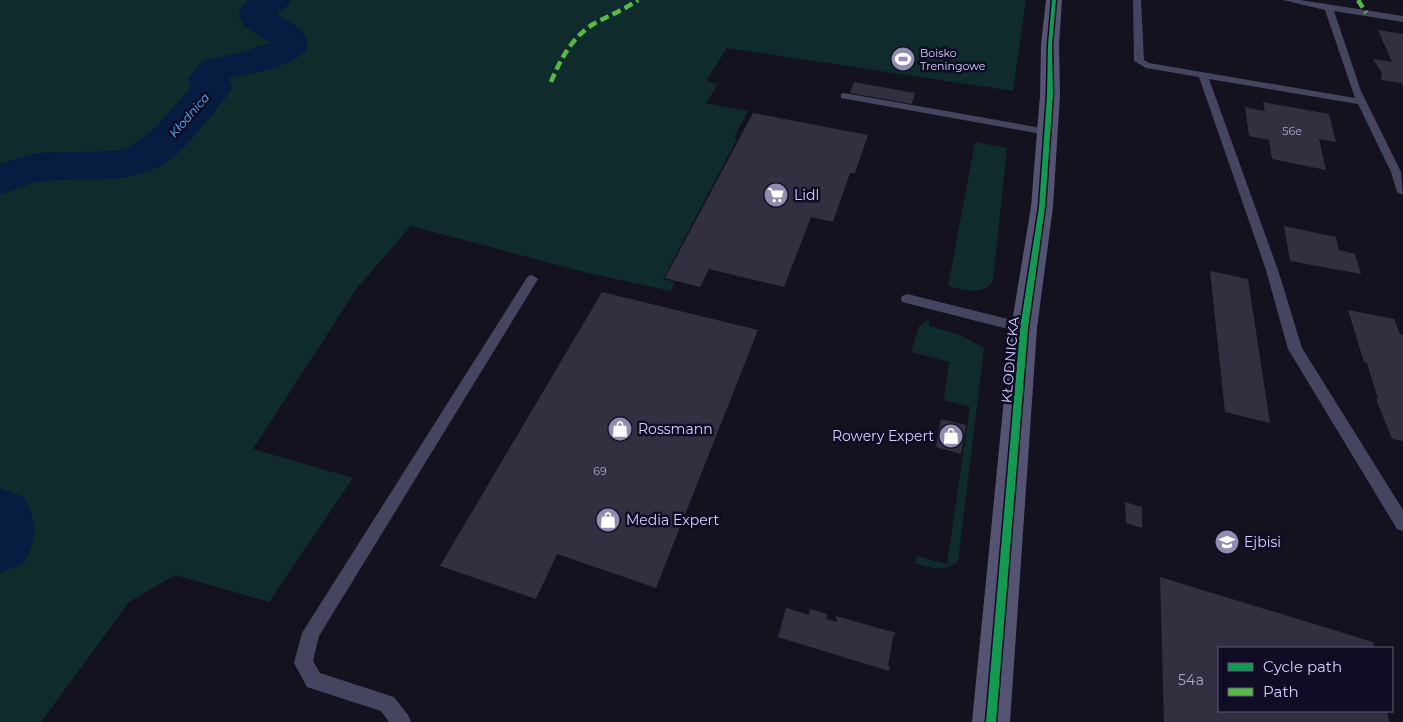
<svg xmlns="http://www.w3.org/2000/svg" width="1403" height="722" font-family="Montserrat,sans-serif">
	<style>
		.green { fill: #0f2b2b }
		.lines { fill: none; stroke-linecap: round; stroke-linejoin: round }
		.river { fill: #061c41; fill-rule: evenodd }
		.building { fill: #322f41 }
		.lane { fill: #464560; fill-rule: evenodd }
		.secondary { fill: #555372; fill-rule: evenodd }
		.quiet { stroke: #58b947; stroke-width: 4.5; stroke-dasharray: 9 4.5; stroke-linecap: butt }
		.cycleway-casing { stroke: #100c24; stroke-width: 3 }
		.cycleway { fill: #139951; fill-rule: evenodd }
		.labels { text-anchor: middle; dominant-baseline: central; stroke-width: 5; stroke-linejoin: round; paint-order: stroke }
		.far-poi-label { font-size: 11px; fill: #d4cfff; stroke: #100c24; text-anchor: start }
		.number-label { font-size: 11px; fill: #aca7d0 }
		.far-water-label { font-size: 12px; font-style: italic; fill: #5db6ff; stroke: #100c24 }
		.poi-label { font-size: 14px; fill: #d4cfff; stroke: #100c24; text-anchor: start }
		.street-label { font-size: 14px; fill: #d4cfff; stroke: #100c24 }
		.near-number-label { font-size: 14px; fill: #aca7d0 }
	</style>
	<rect width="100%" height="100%" fill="#14121e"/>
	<g class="green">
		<polygon points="0,0 1026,0 1013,91 727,48 706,81 718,84 706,103 748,111 734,138 737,139 663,279 675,282 671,291 584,272 411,226 357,288 253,449 353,478 269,602 175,575 129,602 41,722 0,722"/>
		<path d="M975 142 1007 148 993 281C984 296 962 290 948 286Z"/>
		<path d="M929 319V326L961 335 984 348 958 562C940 572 934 569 915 563L917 556 947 564 970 407 944 400 949 362 911 352 919 326Z"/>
	</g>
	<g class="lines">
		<g class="river">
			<path d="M248 0H291L286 7 276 13C285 20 301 27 306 37 320 63 245 75 229 78L232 88 226 97C207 120 189 147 164 164 130 185 81 177 44 181 30 182 14 191 0 194V164L37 153 116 151 131 146 155 128 191 87 188 79 202 61 243 52 270 43 244 25 239 17 240 9Z"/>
			<path d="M0 488 24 497C37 526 38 534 24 563L0 573Z"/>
		</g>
	</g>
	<g class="building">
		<polygon points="1378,30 1403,34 1403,87 1401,83 1381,80 1382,73 1373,59 1392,62"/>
		<polygon points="854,82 915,93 912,104 850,93"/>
		<polygon points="1263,102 1329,114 1336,142 1319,139 1326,170 1272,159 1269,140 1249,136 1245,107 1265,111"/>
		<polygon points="753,113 868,135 855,173 850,173 833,222 811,217 784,287 709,269 700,287 665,278"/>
		<polygon points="1284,226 1336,237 1339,250 1355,254 1361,274 1290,261"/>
		<polygon points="1210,271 1248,279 1270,423 1225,412"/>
		<polygon points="602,292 758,330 656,588 557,554 536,599 440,566"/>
		<polygon points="1348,310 1394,319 1400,334 1403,335 1403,441 1392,439 1376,399 1378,399 1367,363 1364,362"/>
		<polygon points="941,419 966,425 961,454 936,447"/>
		<polygon points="1125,502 1142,507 1142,528 1126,523"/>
		<polygon points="1160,577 1373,642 1374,648 1219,648 1219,711 1387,711 1389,722 1164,722"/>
		<polygon points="786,608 809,615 810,609 827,614 826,619 837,622 836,616 896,633 893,637 888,666 890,667 889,671 778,637"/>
	</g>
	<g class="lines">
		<g class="lane">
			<polygon points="1133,0 1141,0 1144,60 1149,63 1355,98 1325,10 1283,0 1300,0 1403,16 1403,22 1334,11 1361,91 1401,172 1403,195 1397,192 1391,172 1358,104 1209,79 1278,270 1302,348 1403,510 1403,531 1397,529 1288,349 1266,270 1199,77 1146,68 1134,61"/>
			<polygon points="844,93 1047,129 1052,132 1047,135 841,98 841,94"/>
			<polygon points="532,275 538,279 319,636 313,661 320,673 394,697 408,715 411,722 389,722 381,711 307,687 294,663 302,633 528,276"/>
			<polygon points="907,294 1024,323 1029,325 1031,328 1029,331 1024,333 902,302 901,299 902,296"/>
		</g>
		<polygon class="secondary" points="1046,0 1062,0 1059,45 1060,95 1053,207 1037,328 1010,722 972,722 1011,328 1031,207 1040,95 1041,45"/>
		<g class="quiet">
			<polyline points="1358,0 1366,13"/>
			<path d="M551 82C561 58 573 35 597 22 611 15 625 9 638 0"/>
		</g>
		<defs>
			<polygon id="cycleway" points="1052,0 1056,0 1052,45 1053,95 1045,207 1028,328 996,722 986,722 1020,328 1039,207 1047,95 1048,45"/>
		</defs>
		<use href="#cycleway" class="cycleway-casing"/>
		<use href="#cycleway" class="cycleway"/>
	</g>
	<defs>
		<symbol id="stadium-disc" viewBox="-11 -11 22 22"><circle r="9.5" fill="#918db0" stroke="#100c24"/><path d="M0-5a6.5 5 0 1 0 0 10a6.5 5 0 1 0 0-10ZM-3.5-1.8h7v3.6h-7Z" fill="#fff"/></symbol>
		<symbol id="supermarket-disc" viewBox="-11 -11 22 22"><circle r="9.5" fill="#918db0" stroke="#100c24"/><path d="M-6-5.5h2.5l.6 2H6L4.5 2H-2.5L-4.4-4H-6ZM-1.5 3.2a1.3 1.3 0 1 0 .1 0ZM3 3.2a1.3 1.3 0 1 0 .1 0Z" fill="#fff"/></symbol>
		<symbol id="shop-disc" viewBox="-11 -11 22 22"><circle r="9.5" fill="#918db0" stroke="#100c24"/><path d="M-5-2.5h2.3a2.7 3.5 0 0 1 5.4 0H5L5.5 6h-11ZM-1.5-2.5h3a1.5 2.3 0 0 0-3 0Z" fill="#fff"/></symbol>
		<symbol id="school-disc" viewBox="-11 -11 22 22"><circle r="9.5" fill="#918db0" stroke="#100c24"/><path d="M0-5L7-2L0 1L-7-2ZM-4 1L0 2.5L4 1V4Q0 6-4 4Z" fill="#fff"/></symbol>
	</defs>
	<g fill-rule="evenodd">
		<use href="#stadium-disc" x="889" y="45" width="28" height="28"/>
		<use href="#supermarket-disc" x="762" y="181" width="28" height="28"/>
		<use href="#shop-disc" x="606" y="415" width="28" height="28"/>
		<use href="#shop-disc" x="937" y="422" width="28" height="28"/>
		<use href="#shop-disc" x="594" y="506" width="28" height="28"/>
		<use href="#school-disc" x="1213" y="528" width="28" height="28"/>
	</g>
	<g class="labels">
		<g class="far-poi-label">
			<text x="920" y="53">Boisko<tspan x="920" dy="13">Treningowe</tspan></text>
		</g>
		<g class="number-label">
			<text x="1292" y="131">56e</text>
			<text x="600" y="471">69</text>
		</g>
		<g class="far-water-label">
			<text transform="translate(189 115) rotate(-49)">Kłodnica</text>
		</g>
		<g class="poi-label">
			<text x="794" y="195">Lidl</text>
			<text x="638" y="429">Rossmann</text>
			<text x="934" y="436" text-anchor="end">Rowery Expert</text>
			<text x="626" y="520">Media Expert</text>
			<text x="1244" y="542">Ejbisi</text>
		</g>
		<g class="street-label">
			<text transform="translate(1010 360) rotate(-85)">KŁODNICKA</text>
		</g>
		<g class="near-number-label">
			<text x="1191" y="680">54a</text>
		</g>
	</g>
	<rect x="1218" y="647" width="175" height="65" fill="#100c24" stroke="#5e5a7c"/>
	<rect x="1228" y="663" width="25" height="8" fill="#139951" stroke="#5e5a7c"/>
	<text x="1263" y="672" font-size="15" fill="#d4cfff">Cycle path</text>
	<rect x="1228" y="688" width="25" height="8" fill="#58b947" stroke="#5e5a7c"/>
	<text x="1263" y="697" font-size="15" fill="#d4cfff">Path</text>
</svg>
